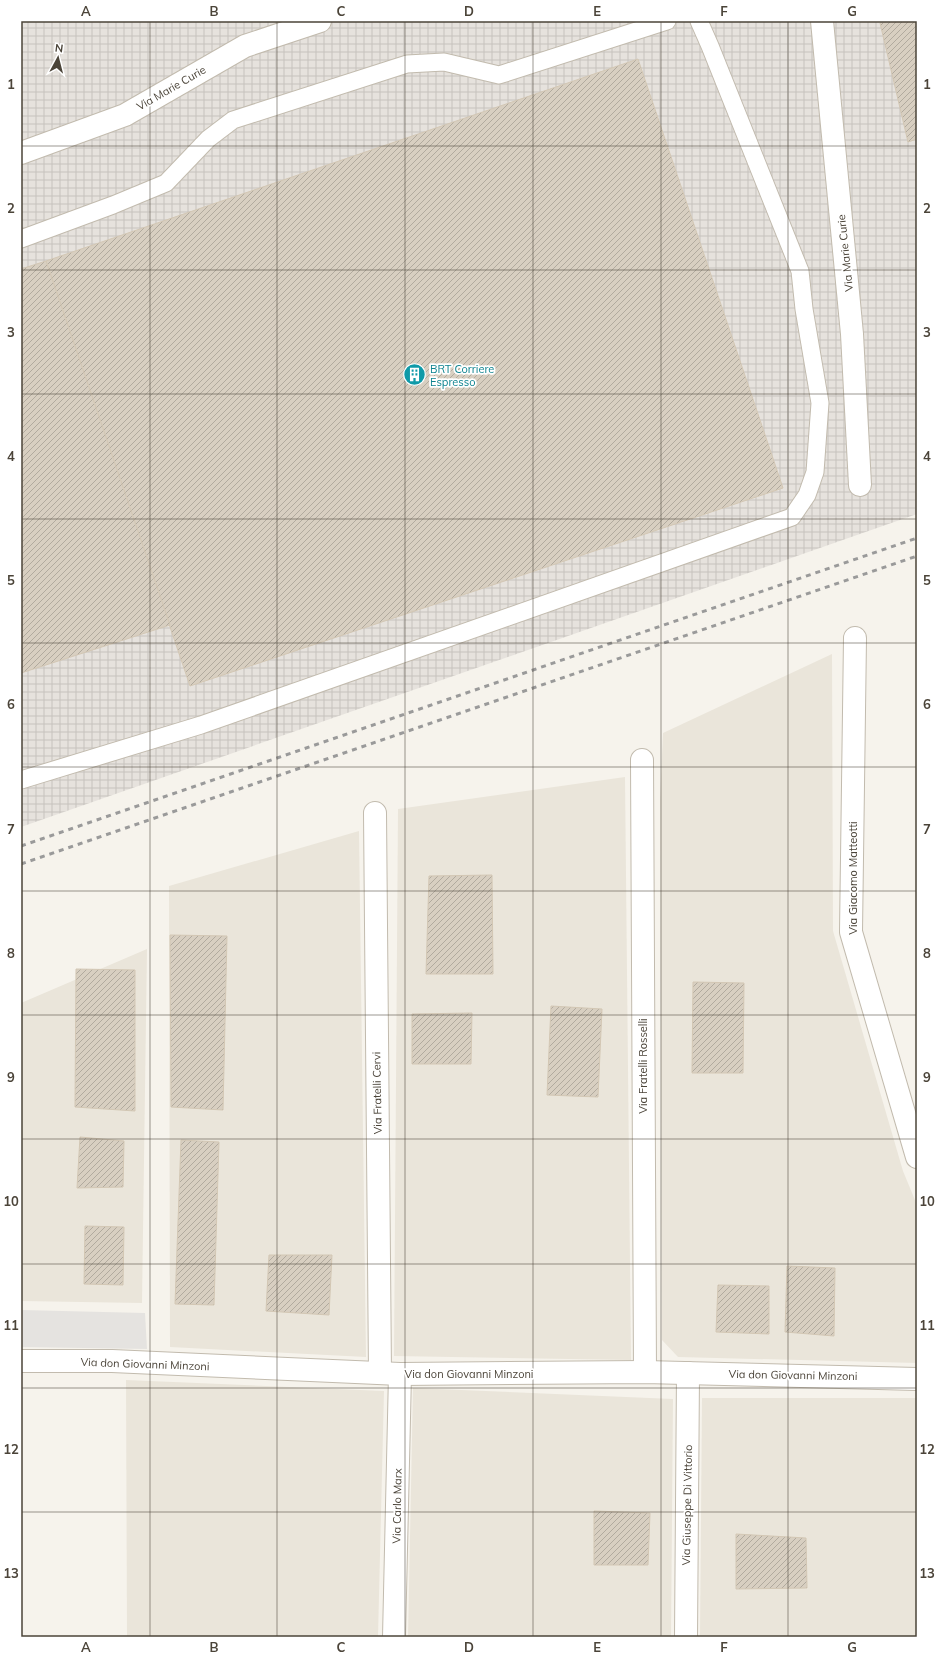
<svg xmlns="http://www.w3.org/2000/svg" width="938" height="1658" font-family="Mulish,sans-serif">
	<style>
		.residential { fill: #eae5da }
		.industrial { fill: url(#industrial-grid) }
		.parking { fill: #e5e3e0 }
		.building { fill: url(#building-hatch); stroke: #d3c7b4 }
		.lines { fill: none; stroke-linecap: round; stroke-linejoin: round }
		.lane-casing { stroke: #c2bbae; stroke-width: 19 }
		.street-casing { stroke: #c2bbae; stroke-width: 24 }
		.lane { stroke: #fff; stroke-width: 17 }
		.street { stroke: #fff; stroke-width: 22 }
		.rail { stroke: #9a9a9a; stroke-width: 3; stroke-dasharray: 5 5; stroke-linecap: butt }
		.grid { fill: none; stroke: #4b4439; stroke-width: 1; stroke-opacity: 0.55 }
		.labels { text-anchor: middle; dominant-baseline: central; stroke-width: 3.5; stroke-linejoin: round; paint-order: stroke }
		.street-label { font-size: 11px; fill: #4b4439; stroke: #fff }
		.culture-label { font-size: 11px; fill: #0d838f; stroke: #fff; text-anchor: start }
		.neatline { fill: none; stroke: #4b4439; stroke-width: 1.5 }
		.grid-label { font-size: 13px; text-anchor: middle; font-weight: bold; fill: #4b4439 }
	</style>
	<defs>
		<pattern id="industrial-grid" width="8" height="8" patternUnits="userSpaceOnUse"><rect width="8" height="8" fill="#e6e2dd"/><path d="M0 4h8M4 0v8" fill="none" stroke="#c7c3be"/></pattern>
		<pattern id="building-hatch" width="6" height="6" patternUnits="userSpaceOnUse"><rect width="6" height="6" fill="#d8cfc1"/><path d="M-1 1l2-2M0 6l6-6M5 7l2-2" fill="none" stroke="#b1aa9e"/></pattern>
	</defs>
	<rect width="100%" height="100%" fill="#f6f3ec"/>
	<g class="residential">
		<polygon points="832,654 833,931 903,1171 917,1205 917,1363 678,1357 662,1340 660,800 663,733"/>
		<polygon points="625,777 631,1360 394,1356 398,809"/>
		<polygon points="359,831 366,1357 170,1347 169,886"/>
		<polygon points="147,949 142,1303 21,1301 21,1003"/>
		<polygon points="126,1380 384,1391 378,1637 127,1637"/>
		<polygon points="413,1388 673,1399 671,1637 408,1637"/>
		<polygon points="702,1398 917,1398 917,1637 700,1637"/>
	</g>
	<polygon class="industrial" points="21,21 917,21 917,514 21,827"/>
	<polygon class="parking" points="21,1310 145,1313 147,1349 21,1347"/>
	<g class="building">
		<polygon points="890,21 917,21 917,139 908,142 880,23"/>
		<polygon points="638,59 783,488 190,686 46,261"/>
		<polygon points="46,261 170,625 21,673 21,269"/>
		<polygon points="492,875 493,974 426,974 429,876"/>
		<polygon points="170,935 227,936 223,1110 171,1107"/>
		<polygon points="76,969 135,970 135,1111 75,1107"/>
		<polygon points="693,982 744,983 743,1073 692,1073"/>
		<polygon points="551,1006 602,1009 598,1097 547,1095"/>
		<polygon points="472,1013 471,1064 412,1064 412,1014"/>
		<polygon points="80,1137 124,1141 123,1187 77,1188"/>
		<polygon points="181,1140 219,1142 214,1305 175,1304"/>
		<polygon points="85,1226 124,1227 123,1285 84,1284"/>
		<polygon points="269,1255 332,1255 329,1315 266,1311"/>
		<polygon points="787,1266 835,1268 834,1336 785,1332"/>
		<polygon points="718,1285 769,1286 769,1334 716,1332"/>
		<polygon points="594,1511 650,1513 648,1565 594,1565"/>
		<polygon points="736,1534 806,1538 807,1588 736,1589"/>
	</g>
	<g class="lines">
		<defs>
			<g id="lane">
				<polyline points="21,239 113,205 166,183 208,139 233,120 407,64 444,62 499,75 667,21"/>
				<polyline points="21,780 201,725 792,517 807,495 815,472 820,403 804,309 800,271 710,46 699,21"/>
			</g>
			<g id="street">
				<polyline points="822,21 852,334 860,485"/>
				<polyline points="21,153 125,115 245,46 320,21"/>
				<polyline points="855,638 851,932 917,1157"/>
				<polyline points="642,760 645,1372"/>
				<polyline points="375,813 380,1373"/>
				<polyline points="21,1361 112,1361 400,1374 645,1372 917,1379"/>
				<polyline points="394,1637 400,1374"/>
				<polyline points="686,1637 688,1373"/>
			</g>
		</defs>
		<use href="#lane" class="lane-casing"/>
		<use href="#street" class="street-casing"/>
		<use href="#lane" class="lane"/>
		<use href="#street" class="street"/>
		<g class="rail">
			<polyline points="21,846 917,538"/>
			<polyline points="21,864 917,556"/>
		</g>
	</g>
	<path class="grid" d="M150 21V1637M277 21V1637M405 21V1637M533 21V1637M661 21V1637M788 21V1637M21 146H917M21 270H917M21 394H917M21 519H917M21 643H917M21 767H917M21 891H917M21 1015H917M21 1139H917M21 1264H917M21 1388H917M21 1512H917"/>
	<defs>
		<symbol id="building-disc" viewBox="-11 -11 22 22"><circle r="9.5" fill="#0f9aa8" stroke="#fff"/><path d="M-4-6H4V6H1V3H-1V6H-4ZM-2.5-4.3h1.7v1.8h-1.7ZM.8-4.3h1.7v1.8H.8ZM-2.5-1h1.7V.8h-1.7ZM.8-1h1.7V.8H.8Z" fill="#fff"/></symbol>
	</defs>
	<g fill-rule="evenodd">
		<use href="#building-disc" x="402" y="362" width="25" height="25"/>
	</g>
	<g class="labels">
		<g class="street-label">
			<text transform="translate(171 88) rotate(-30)">Via Marie Curie</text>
			<text transform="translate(845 253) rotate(-96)">Via Marie Curie</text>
			<text transform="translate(853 878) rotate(-90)">Via Giacomo Matteotti</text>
			<text transform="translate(643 1066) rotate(-90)">Via Fratelli Rosselli</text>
			<text transform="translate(377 1093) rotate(-91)">Via Fratelli Cervi</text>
			<text transform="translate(145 1364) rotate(2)">Via don Giovanni Minzoni</text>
			<text x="469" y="1374">Via don Giovanni Minzoni</text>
			<text transform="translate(793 1375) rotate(1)">Via don Giovanni Minzoni</text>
			<text transform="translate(687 1505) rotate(-89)">Via Giuseppe Di Vittorio</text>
			<text transform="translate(397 1506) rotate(-89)">Via Carlo Marx</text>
		</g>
		<g class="culture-label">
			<text x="430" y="369">BRT Corriere<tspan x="430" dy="13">Espresso</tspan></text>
		</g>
	</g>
	<rect width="938" height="1658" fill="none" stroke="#ffffff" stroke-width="44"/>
	<g transform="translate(58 58) rotate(7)" stroke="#ffffff" stroke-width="3" paint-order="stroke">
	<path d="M0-3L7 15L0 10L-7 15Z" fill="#4b4439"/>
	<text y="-6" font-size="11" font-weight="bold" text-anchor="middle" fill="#4b4439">N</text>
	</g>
	<rect x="22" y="22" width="894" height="1614" class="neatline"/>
	<g class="grid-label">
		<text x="86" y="16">A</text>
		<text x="214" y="16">B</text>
		<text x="341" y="16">C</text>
		<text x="469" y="16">D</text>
		<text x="597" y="16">E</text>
		<text x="724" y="16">F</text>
		<text x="852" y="16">G</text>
		<text x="11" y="89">1</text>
		<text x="927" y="89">1</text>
		<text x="11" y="213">2</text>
		<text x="927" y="213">2</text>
		<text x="11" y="337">3</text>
		<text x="927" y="337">3</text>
		<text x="11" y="461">4</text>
		<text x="927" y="461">4</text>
		<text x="11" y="585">5</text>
		<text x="927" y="585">5</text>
		<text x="11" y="709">6</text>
		<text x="927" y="709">6</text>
		<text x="11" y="834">7</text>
		<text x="927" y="834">7</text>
		<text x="11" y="958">8</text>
		<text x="927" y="958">8</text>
		<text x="11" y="1082">9</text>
		<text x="927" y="1082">9</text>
		<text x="11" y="1206">10</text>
		<text x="927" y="1206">10</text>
		<text x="11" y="1330">11</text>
		<text x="927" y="1330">11</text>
		<text x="11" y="1454">12</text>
		<text x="927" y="1454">12</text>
		<text x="11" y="1578">13</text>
		<text x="927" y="1578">13</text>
		<text x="86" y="1652">A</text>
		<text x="214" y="1652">B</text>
		<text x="341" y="1652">C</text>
		<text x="469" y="1652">D</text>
		<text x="597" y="1652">E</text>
		<text x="724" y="1652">F</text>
		<text x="852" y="1652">G</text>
	</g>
</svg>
